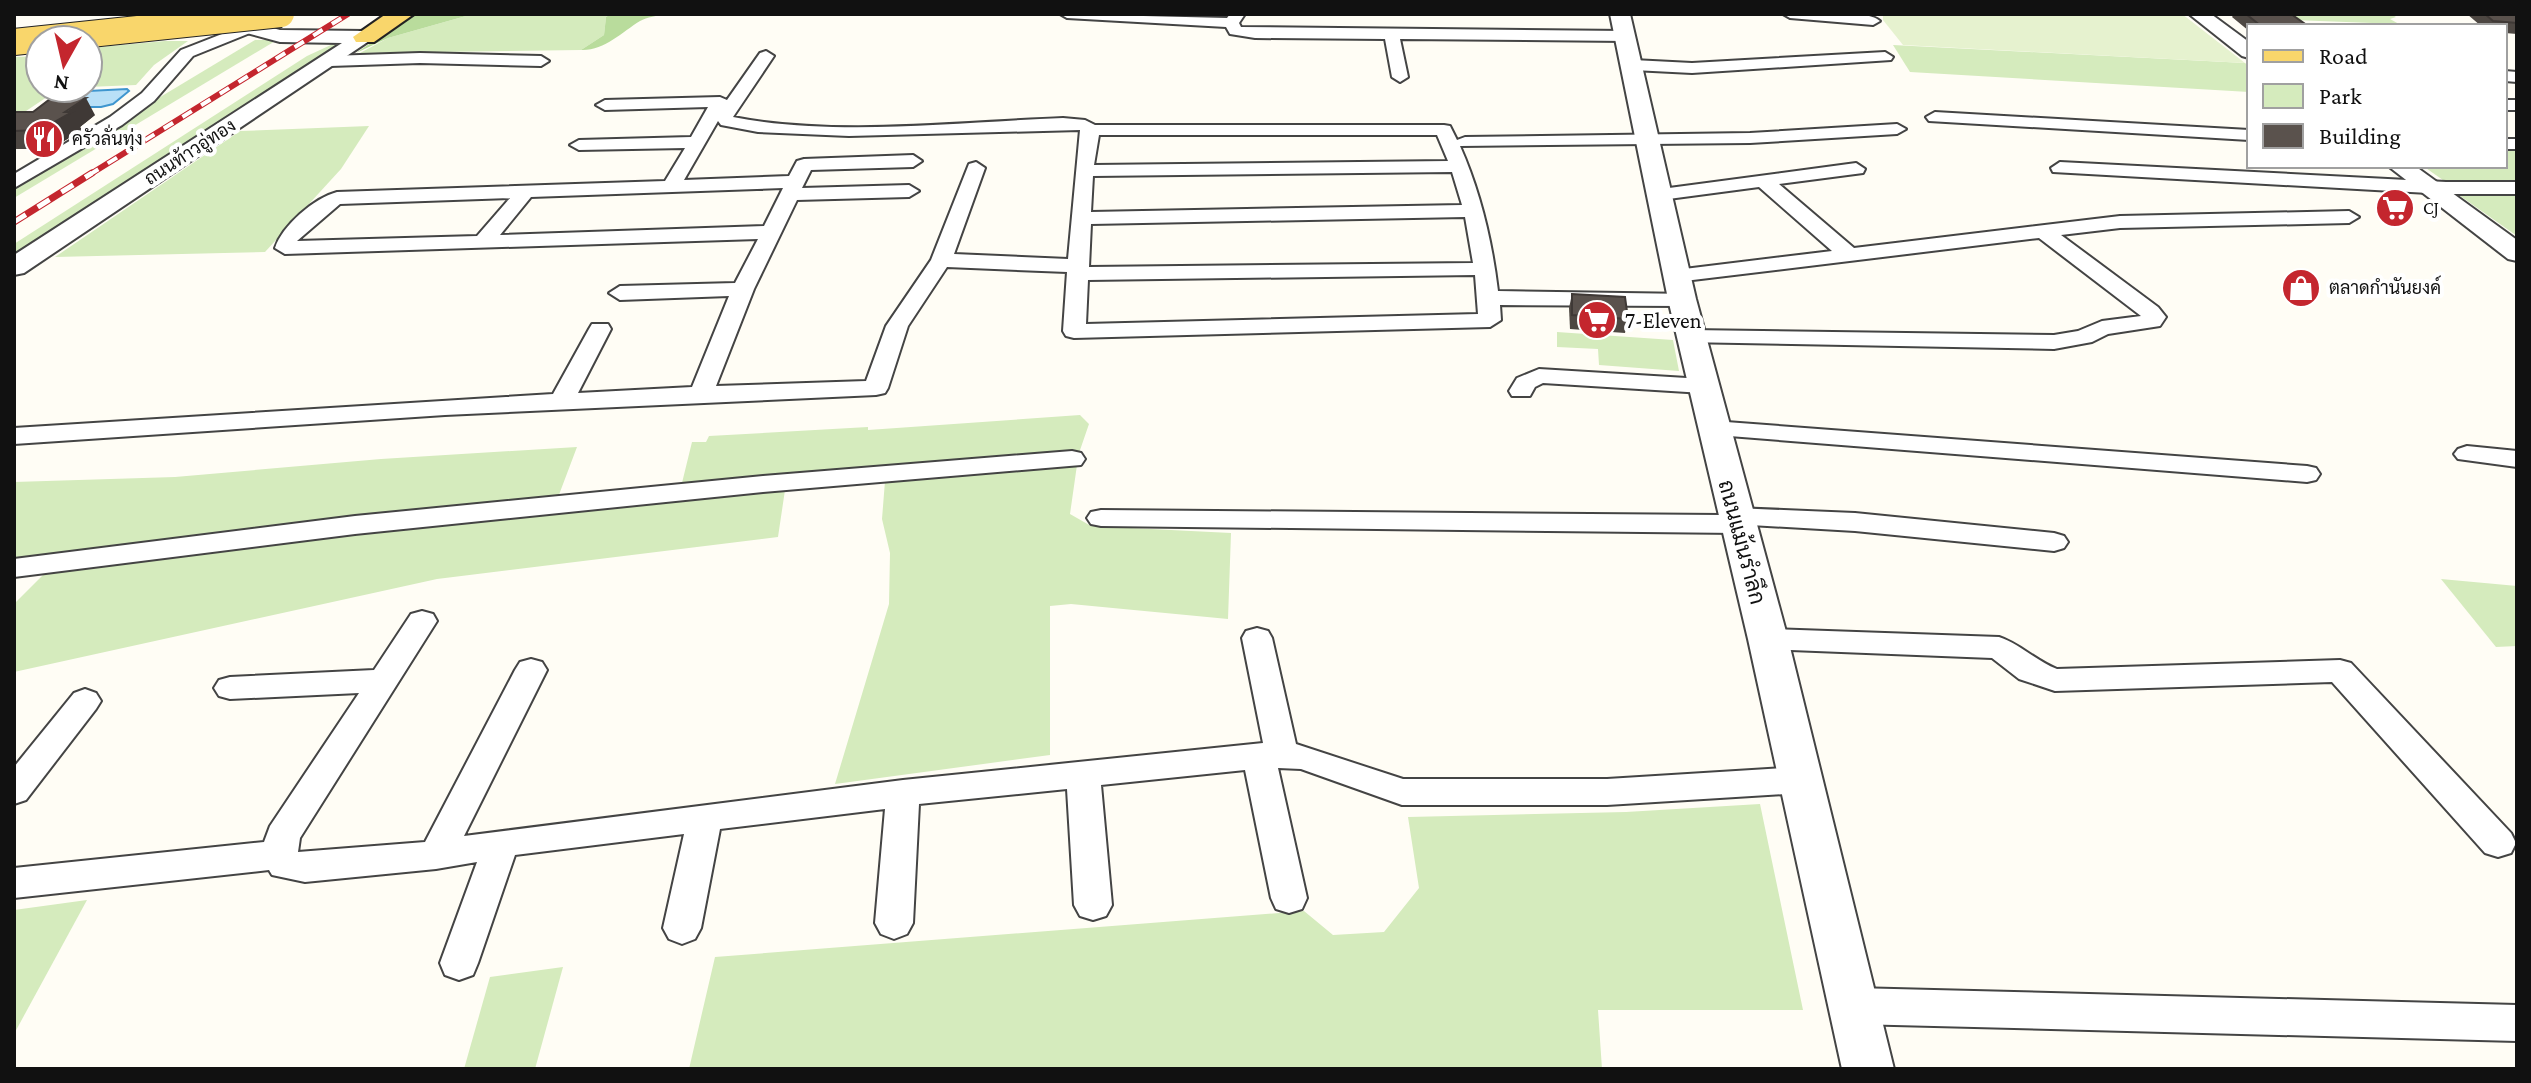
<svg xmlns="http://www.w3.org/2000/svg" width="2531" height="1083" font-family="'Crimson Pro',Sarabun,serif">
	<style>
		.green { fill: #d5ebbd }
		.forest { fill: #b9dc9c }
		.pitch { fill: #e6f2cf }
		.water { fill: #b9e0f7; stroke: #3f96cf; stroke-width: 2 }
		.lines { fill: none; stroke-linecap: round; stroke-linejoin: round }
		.minor-casing { stroke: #444; stroke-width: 4 }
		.tertiary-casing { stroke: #444; stroke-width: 4 }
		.primary-casing { stroke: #222; stroke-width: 4 }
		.minor { fill: #fff; fill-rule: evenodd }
		.tertiary { fill: #fff; fill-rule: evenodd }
		.primary { fill: #f9d66b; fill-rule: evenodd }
		.rail-far1-casing { stroke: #c4262e; stroke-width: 6 }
		.rail-casing { stroke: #c4262e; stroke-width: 7 }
		.rail-far1 { stroke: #fff; stroke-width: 4; stroke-dasharray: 11; stroke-linecap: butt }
		.rail { stroke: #fff; stroke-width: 5; stroke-dasharray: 14; stroke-linecap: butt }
		.primary-bridge-casing { stroke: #222; stroke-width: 28; stroke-linecap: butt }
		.primary-bridge { stroke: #f9d66b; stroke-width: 26 }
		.wall { fill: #4d4742 }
		.shaded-wall { fill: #3f3936 }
		.building { fill: #5a524d; stroke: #3f3936; stroke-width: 2 }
		.labels { text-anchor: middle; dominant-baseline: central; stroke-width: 8; stroke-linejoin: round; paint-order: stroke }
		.far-poi-label { font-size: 18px; fill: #111; stroke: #fff; text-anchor: start }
		.far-street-label { font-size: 18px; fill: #111; stroke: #fff }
		.poi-label { font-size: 22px; fill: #111; stroke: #fff; text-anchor: start }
		.street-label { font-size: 22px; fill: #111; stroke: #fff }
	</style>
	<rect width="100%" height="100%" fill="#fffdf5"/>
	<g class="green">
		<polygon points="473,14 611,14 606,17 604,35 581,50 360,53 388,38"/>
		<polygon points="2285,14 2391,14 2396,17 2390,19 2399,24 2293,20"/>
		<polygon points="255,40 277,40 14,198 14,185"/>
		<polygon points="165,41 188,41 154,65 136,85 88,87 88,48"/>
		<polygon points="333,44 337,46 335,51 14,259 14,244 307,56"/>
		<polygon points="1893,45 2245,63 2249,66 2249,92 1910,72"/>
		<polygon points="40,56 40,88 77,88 59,89 14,119 14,57"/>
		<polygon points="369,126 341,169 265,252 55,257 240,131"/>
		<polygon points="2505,147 2517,147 2517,184 2450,185 2423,166 2505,166"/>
		<polygon points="2517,192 2517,236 2456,193"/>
		<polygon points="1557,332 1673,340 1679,371 1599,365 1598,349 1557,347"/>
		<polygon points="1080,415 1089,424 1079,453 681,487 692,442 706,442 709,436 868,427 868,430"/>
		<polygon points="577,447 557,500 14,563 14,482 175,477 381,459"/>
		<polygon points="1077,465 1070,514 1091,526 1231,533 1228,619 1071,604 1050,606 1050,755 835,784 889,604 890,553 882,519 885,481"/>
		<polygon points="785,490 778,537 437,579 14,672 14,604 48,570 373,531"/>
		<polygon points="2441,579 2517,586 2517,646 2496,647"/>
		<polygon points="1760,804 1803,1010 1598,1010 1602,1069 689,1069 715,957 1304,911 1333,935 1384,932 1419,888 1408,817 1626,812"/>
		<polygon points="87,900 14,1034 14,910"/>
		<polygon points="563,967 535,1069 464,1069 490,977"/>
	</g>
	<g class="forest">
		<polygon points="413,14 473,14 388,38 356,53"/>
		<path d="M611 14H666C657 16 647 17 640 21 622 32 604 51 581 50L604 35 606 17Z"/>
	</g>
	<polygon class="pitch" points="1883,14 2182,14 2245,63 1903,45 1883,20"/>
	<polygon class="water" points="127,89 129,91 113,104 101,107 44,107 69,92"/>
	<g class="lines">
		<defs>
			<g id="minor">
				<polygon points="1060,14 1227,18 1230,14 1245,14 1239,23 1241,27 1626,31 1634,36 1626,41 1400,39 1408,77 1400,82 1392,77 1385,39 1255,38 1230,34 1226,27 1067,18"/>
				<path d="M1783 14C1805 14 1864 8 1880 21L1873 25 1790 18Z"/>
				<polygon points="245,25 253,30 250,33 193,56 154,101 122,125 14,188 14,174 110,117 142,93 181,50"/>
				<path d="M766 51 774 56 733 117C835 137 959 122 1063 118L1085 120 1095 125H1444L1450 126 1457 140 1465 137 1750 133 1897 124 1906 129 1897 134 1750 143 1460 146C1480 191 1492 241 1498 291L1690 294 1693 299 1690 304 1682 306 1500 305 1501 320 1490 327 1074 338 1066 336 1063 331 1067 272 947 267 908 326 888 388 885 393 876 395 445 415 14 444V428L553 394 589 329 592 324H608L611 329 578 393 692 387 729 296 620 300 609 293 620 286 735 283 758 239 285 254 275 248C282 226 314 198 337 192L665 181 685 148 579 150 570 145 579 140 691 137 708 107 605 110 596 105 605 100 720 97 727 100 760 53ZM718 121 721 125 758 132 849 136 1080 130 1068 259 954 254 985 168 976 162 969 164 931 260 886 326 866 381 716 386 754 289 797 200 909 197 919 191 909 185 802 188 811 170 913 167 922 161 913 155 804 159 797 161 789 176 684 180ZM1099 135H1437L1448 161 1094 165ZM1452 172 1462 205 1091 212 1093 176ZM783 188 764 226 500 235 531 197ZM510 198 477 236 297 241 340 204ZM1465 217 1473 263 1089 267 1091 224ZM1475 275 1478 314 1086 324 1088 280Z"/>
				<polygon points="1885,52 1893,57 1891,60 1692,73 1633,70 1625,65 1633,60 1692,63"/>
				<polygon points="420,53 541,56 549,61 541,66 420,63 330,66 322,61 330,56"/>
				<polygon points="2505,71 2517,72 2517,82 2505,81"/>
				<rect x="2505" y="100" width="12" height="10"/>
				<polygon points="1935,112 2249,130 2249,140 1929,121 1926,117"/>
				<rect x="2505" y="139" width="12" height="10"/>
				<polygon points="2060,162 2446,182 2517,182 2517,194 2446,194 2053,172 2051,168"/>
				<polygon points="1856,163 1865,169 1863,173 1779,184 1854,248 2120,216 2349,211 2359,217 2349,223 2120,228 2061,235 2158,307 2166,317 2160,326 2108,334 2092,342 2054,349 1683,342 1680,337 1683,332 1691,330 2054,335 2078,331 2102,321 2141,316 2039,238 1676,282 1665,276 1676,270 1832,251 1759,187 1661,200 1651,194 1654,190"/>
				<polygon points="1539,369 1703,379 1712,381 1715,386 1712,391 1703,393 1543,383 1535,387 1530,396 1512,396 1509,391 1517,378"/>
				<polygon points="1713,421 2307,466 2316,468 2320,474 2316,480 2307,482 1704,434 1700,429 1704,424"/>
				<polygon points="2467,446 2517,451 2517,467 2458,459 2454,454 2458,449"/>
				<polygon points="1072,451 1081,453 1085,459 1081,465 763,492 355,534 14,577 14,559 355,516 763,476"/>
				<polygon points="1735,508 1855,513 2054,533 2064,536 2068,542 2064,548 2054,551 1855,531 1750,525 1747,530 1737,533 1101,526 1091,524 1087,518 1091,512 1101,510 1722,515 1725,510"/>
				<polygon points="422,611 433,614 437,621 300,838 298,852 425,842 515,670 520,662 531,659 542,662 547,670 464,836 903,780 1263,743 1242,638 1246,631 1257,628 1268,631 1272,638 1296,744 1403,779 1607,779 1801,767 1813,771 1818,780 1813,789 1801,793 1607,805 1402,805 1301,769 1278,768 1307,898 1302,909 1289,913 1276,909 1271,898 1245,770 1101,785 1112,905 1106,916 1093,920 1080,916 1074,905 1067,789 919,804 913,923 907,934 894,939 881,934 875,923 885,809 720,829 701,928 695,939 682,944 669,939 663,928 684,834 515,855 478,963 473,975 459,980 445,975 440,963 477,862 436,869 305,882 272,875 269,870 14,898 14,868 264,842 270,826 359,693 230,699 219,696 214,688 219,680 230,677 374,670 411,614"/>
				<path d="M1768 629 1999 637C2020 644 2036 661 2057 669L2340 660 2351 663 2511 833 2516 843 2511 853 2498 857 2485 853 2332 682 2055 691 2019 679 1992 658 1768 649 1757 646 1753 639 1757 632Z"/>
				<polygon points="85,689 96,693 101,701 96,709 26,800 14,804 14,767 74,693"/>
				<polygon points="1854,988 2517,1005 2517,1041 1854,1024 1840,1018 1834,1006 1840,994"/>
			</g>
			<g id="tertiary">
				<polygon points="1610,14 1630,14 1696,299 1788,639 1894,1069 1842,1069 1748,639 1668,299"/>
				<polygon points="2189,14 2211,14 2249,42 2249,58 2242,56"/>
				<polygon points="235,18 280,30 365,31 375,37 24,273 14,275 14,255 342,43 280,42 228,28 225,24"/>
				<polygon points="2388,166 2415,166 2517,240 2517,261 2508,259"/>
			</g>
			<polygon id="primary" points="386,14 414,14 374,42 356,42 353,37"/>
		</defs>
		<use href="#minor" class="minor-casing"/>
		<use href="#tertiary" class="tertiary-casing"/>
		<use href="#primary" class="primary-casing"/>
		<use href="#minor" class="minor"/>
		<use href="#tertiary" class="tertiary"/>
		<use href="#primary" class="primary"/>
		<defs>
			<polyline id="rail-far1" points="89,175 348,14"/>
			<polyline id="rail" points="14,222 92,173"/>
		</defs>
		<use href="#rail-far1" class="rail-far1-casing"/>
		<use href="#rail" class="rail-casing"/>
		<use href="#rail-far1" class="rail-far1"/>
		<use href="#rail" class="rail"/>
		<defs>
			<polyline id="primary-bridge" points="14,42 281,14"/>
		</defs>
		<use href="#primary-bridge" class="primary-bridge-casing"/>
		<use href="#primary-bridge" class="primary-bridge"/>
	</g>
	<g class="wall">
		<polygon points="2234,14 2291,14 2308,26 2249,26 2249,31 2232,17"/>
		<polygon points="2467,14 2514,14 2517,16 2517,34 2505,33 2505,26 2481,26"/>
		<polygon points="14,112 95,115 80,127 82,130 51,149 14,149"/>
		<polygon points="1572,294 1628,319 1625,333 1570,329 1569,308"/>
	</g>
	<polygon class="shaded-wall" points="86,98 95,115 80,127 82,130 51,149 40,130"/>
	<g class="building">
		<polygon points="2246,14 2291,14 2308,26 2261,26"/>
		<polygon points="2485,14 2514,14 2517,16 2517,23 2493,21"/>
		<polygon points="86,98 65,112 72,112 40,130 14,131 14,112 33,112 50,99"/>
		<polygon points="1572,294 1625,297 1628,319 1572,315"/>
	</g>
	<defs>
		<symbol id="restaurant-disc" viewBox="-11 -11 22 22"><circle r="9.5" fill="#c4262e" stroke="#fff"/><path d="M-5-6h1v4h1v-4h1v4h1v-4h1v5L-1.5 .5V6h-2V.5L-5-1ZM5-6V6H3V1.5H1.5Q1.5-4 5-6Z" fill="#fff"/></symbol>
		<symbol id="supermarket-disc" viewBox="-11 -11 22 22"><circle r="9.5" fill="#c4262e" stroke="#fff"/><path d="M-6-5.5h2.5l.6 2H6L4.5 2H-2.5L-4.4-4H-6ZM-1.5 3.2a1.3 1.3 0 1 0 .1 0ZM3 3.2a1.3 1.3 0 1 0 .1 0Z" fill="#fff"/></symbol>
		<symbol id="shop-disc" viewBox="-11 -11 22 22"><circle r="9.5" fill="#c4262e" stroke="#fff"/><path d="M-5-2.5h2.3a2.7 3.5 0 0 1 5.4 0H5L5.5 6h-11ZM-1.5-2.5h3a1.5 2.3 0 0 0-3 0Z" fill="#fff"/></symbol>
	</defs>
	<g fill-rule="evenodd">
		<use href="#restaurant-disc" x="22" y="117" width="44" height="44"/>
		<use href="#supermarket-disc" x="2373" y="186" width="44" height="44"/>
		<use href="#shop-disc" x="2279" y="266" width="44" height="44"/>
		<use href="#supermarket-disc" x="1575" y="298" width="44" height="44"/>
	</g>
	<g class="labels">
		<g class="far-poi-label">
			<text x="72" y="139">ครัวลั่นทุ่ง</text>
			<text x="2423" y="208">CJ</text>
			<text x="2329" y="288">ตลาดกำนันยงค์</text>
		</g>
		<g class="far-street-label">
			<text transform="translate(190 152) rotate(-33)">ถนนท้าวอู่ทอง</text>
		</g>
		<g class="poi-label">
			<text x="1625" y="320">7-Eleven</text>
		</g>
		<g class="street-label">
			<text transform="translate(1742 542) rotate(75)">ถนนแม้นรำลึก</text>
		</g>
	</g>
	<rect width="2531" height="1083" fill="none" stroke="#111111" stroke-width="32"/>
	<rect x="2247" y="24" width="260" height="144" fill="#ffffff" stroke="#a0a0a0" stroke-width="2"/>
	<rect x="2263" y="50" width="40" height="12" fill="#f9d66b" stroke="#a0a0a0" stroke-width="2"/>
	<text x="2319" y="64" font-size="24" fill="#111111">Road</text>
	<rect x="2263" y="84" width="40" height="24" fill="#d5ebbd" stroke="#a0a0a0" stroke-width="2"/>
	<text x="2319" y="104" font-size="24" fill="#111111">Park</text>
	<rect x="2263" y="124" width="40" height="24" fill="#5a524d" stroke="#a0a0a0" stroke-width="2"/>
	<text x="2319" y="144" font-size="24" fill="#111111">Building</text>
	<g transform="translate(64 64) rotate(188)"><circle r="38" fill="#ffffff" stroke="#a0a0a0" stroke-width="2"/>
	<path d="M0-6L14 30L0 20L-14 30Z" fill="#c4262e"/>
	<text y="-12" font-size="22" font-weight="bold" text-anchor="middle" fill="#111111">N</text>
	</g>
</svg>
